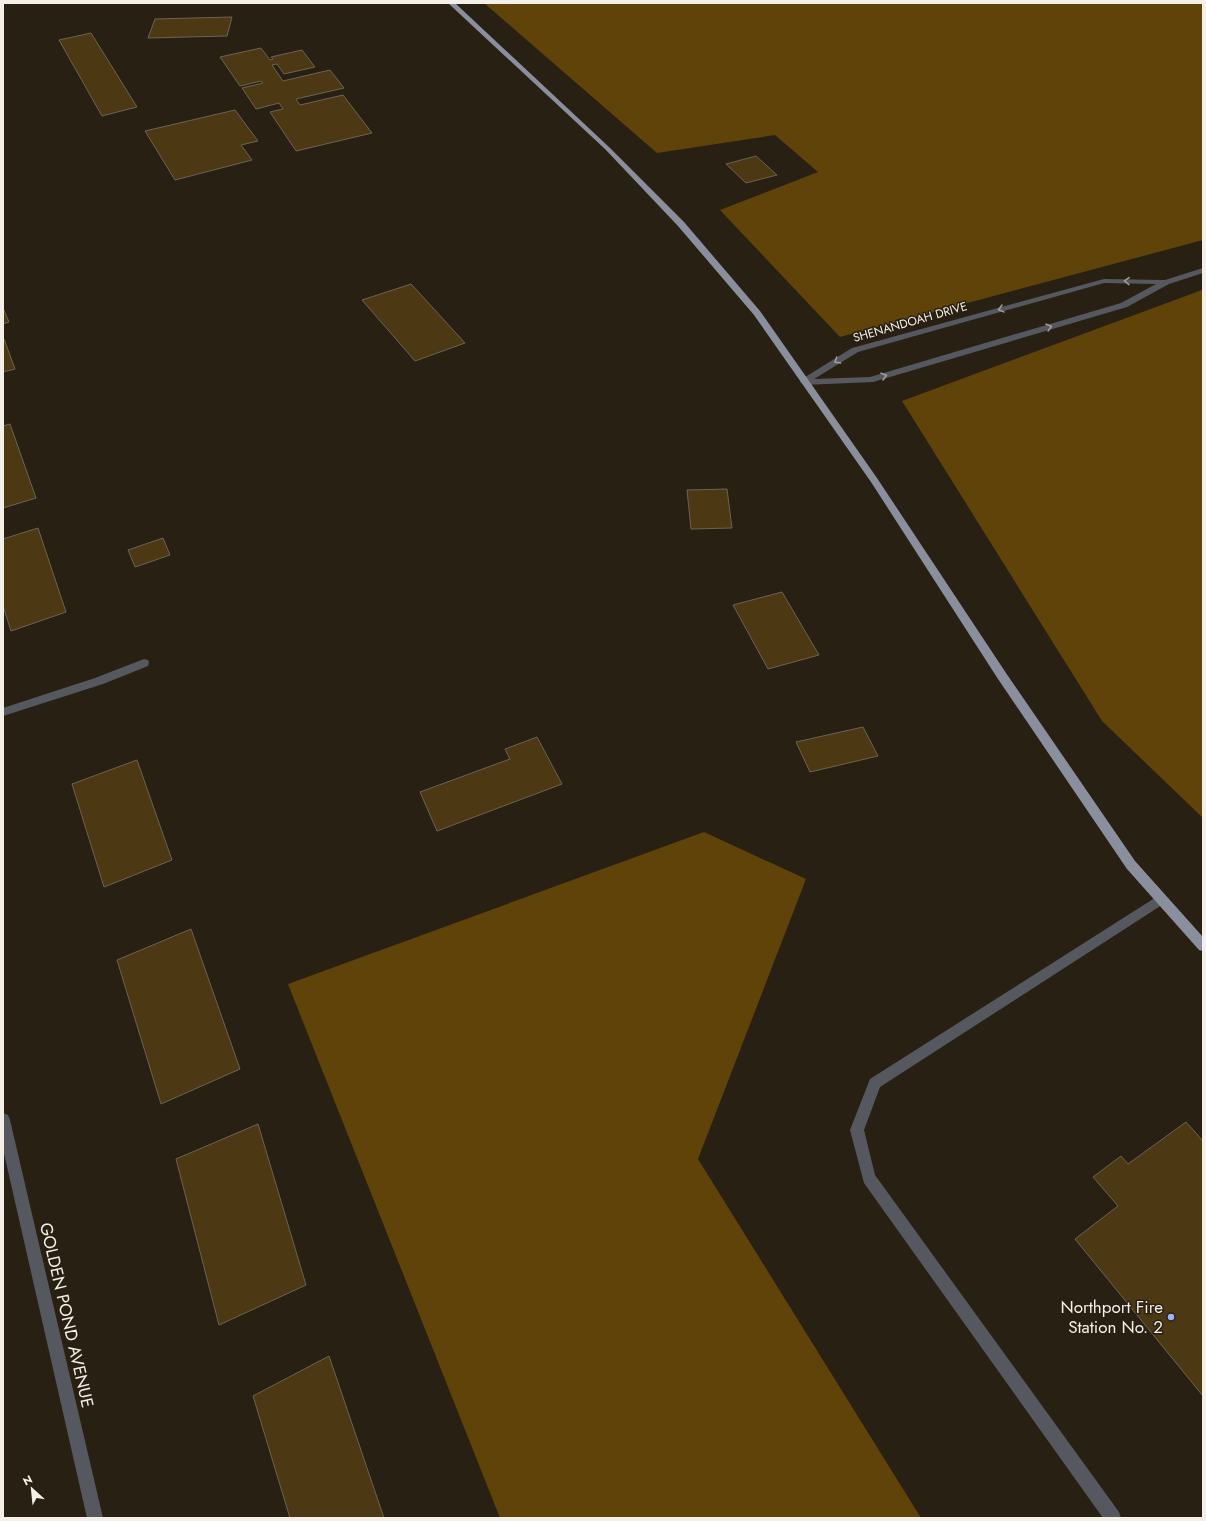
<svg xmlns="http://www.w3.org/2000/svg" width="1206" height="1521" font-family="Jost,sans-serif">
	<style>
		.forest { fill: #604309 }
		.building { fill: #4d3814; stroke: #6c6354 }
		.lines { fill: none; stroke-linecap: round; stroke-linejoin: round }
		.service { fill: #55585f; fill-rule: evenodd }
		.minor { fill: #55585f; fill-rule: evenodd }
		.primary { fill: #898f9c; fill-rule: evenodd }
		.oneway { stroke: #9d9c9c }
		.poi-dot { fill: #98b6fd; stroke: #282013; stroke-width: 1.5 }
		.labels { text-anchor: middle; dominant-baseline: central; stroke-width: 3; stroke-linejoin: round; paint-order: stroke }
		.far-street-label { font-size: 12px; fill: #f4efe7; stroke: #282013 }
		.near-poi-label { font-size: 17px; fill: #f4efe7; stroke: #282013; text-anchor: end }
		.near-street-label { font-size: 17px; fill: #f4efe7; stroke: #282013 }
	</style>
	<rect width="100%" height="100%" fill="#282013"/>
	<g class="forest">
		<polygon points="484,3 1203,3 1203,240 840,337 720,210 818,172 775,135 657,153"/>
		<polygon points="1202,290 1203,291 1203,818 1102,721 902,401"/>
		<polygon points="704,832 806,879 698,1159 921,1518 500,1518 288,984"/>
	</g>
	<g class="building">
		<polygon points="232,17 227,36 148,38 155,19"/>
		<polygon points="91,33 137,107 102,116 59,40"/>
		<polygon points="261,48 270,60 273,59 271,57 302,50 315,67 284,74 277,64 272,65 283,81 330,70 344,88 296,99 300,105 343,95 372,133 296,151 270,112 283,109 279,103 256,109 242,88 263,83 261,81 240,86 220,57"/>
		<polygon points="235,110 258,141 241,145 252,160 175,180 145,131"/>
		<polygon points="756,156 777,175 746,183 726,164"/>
		<polygon points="411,284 465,343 415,361 362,300"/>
		<polygon points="3,308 9,322 3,324"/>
		<polygon points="3,339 4,339 15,369 3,372"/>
		<polygon points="10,424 36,498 3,508 3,426"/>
		<polygon points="727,489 732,528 691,529 687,490"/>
		<polygon points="38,528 66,612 11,631 3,606 3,539"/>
		<polygon points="163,538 170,555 135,567 128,550"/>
		<polygon points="782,592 819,655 768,669 733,605"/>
		<polygon points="863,727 878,756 810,772 796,742"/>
		<polygon points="537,737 562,784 437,831 420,792 510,759 505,749"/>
		<polygon points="137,760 172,860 104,887 72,784"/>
		<polygon points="191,929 240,1069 161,1104 117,960"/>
		<polygon points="1186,1122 1203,1141 1203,1396 1075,1239 1118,1206 1093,1177 1121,1156 1128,1164"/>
		<polygon points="258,1124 306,1285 219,1325 176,1159"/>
		<polygon points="329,1356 384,1518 290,1518 253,1396"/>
	</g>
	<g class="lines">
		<polygon class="service" points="1161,894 1165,895 1167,899 1165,903 880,1087 864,1130 875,1175 1119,1512 1121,1518 1103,1518 864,1183 850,1130 870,1079"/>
		<g class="minor">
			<path d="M1203 268V273L1169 284 1127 307 873 382 804 385 800 382 802 379 852 348 1104 279 1165 280ZM1104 283 1156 284 1121 303 870 377 814 379 858 352Z"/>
			<polygon points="144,659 148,660 149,663 148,666 103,684 3,716 3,708 95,678"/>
			<polygon points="3,1113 8,1115 10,1120 103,1518 87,1518 3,1149"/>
		</g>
		<polygon class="primary" points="448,3 455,3 609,147 684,222 760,311 877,478 1006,673 1135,861 1203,937 1203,951 1199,950 1127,869 998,679 871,482 754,315 678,226 605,149"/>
	</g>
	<defs><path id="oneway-chevron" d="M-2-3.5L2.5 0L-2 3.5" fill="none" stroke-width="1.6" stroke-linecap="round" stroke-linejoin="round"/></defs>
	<g class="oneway">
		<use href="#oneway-chevron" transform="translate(1127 281) rotate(-179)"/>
		<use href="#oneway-chevron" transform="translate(1001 309) rotate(165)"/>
		<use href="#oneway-chevron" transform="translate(1049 327) rotate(-16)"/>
		<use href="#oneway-chevron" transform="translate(837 361) rotate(148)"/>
		<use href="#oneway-chevron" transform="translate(884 376) rotate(-16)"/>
	</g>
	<circle class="poi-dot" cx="1171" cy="1317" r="4"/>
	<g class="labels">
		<g class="far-street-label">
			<text transform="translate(910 322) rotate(-16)">SHENANDOAH DRIVE</text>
		</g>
		<g class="near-poi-label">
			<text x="1163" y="1307">Northport Fire<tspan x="1163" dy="20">Station No. 2</tspan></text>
		</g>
		<g class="near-street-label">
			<text transform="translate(67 1315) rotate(77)">GOLDEN POND AVENUE</text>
		</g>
	</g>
	<rect width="1206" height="1521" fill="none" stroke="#f4efe7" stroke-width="8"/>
	<g transform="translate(32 1489) rotate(333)" stroke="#282013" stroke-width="3" paint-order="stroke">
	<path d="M0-3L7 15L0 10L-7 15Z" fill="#f4efe7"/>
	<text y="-6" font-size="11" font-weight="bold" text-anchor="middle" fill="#f4efe7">N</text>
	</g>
</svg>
